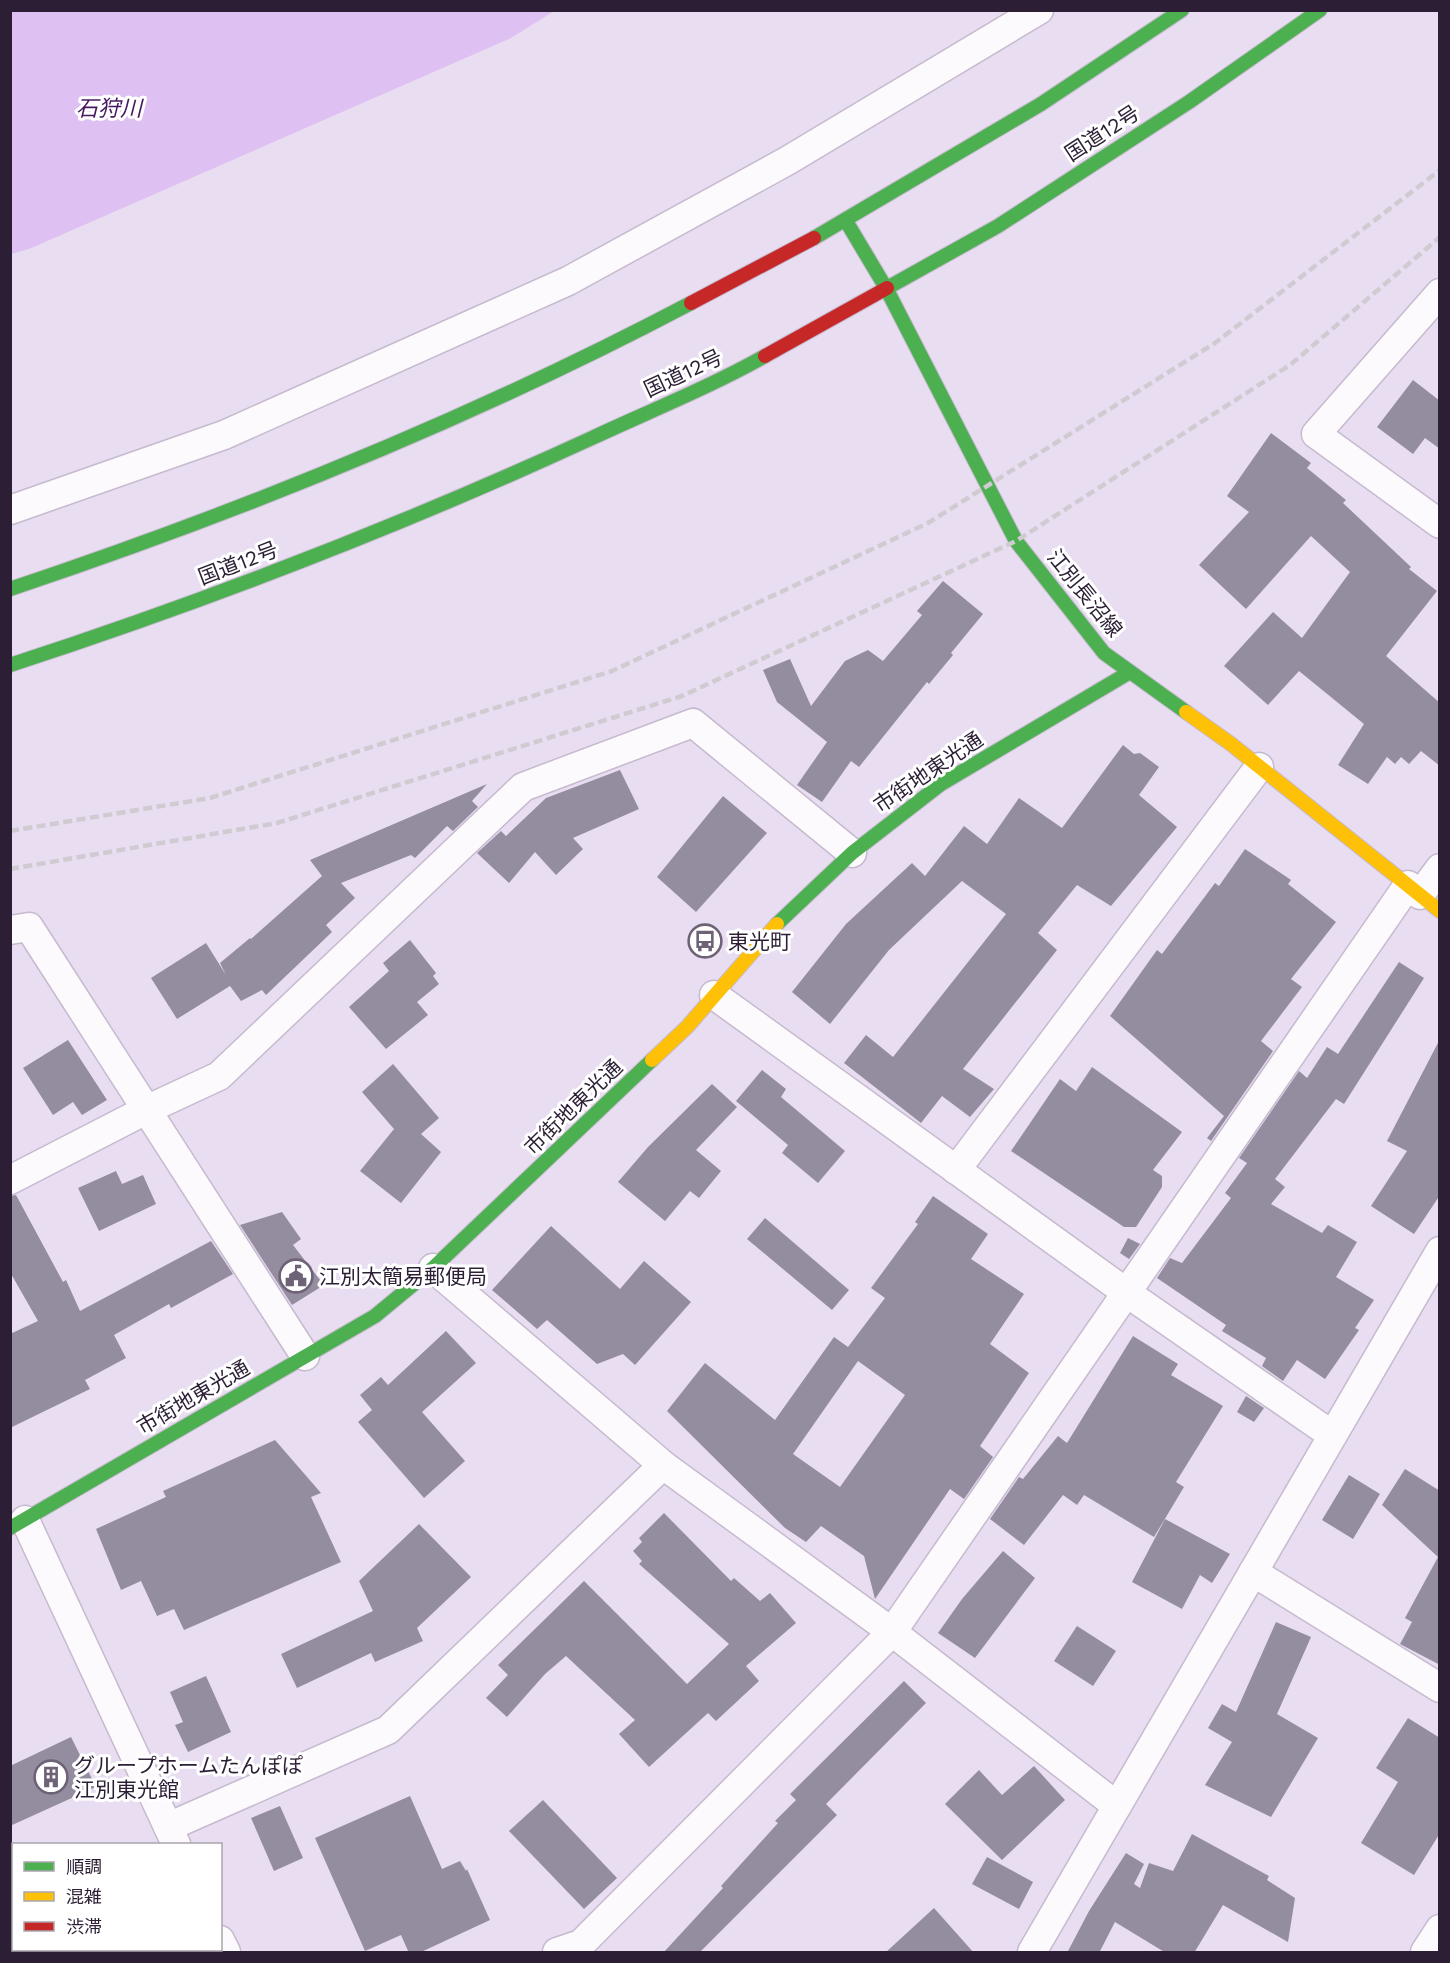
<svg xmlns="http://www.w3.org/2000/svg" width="1450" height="1963" font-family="'Work Sans','Noto Sans JP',sans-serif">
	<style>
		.water { fill: #dec0f3 }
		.building { fill: #948da0; fill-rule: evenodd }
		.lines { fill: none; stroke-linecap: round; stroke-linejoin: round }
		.street-casing { stroke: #c6bace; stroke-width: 31 }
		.fast-casing { stroke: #c6bace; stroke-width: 16 }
		.slow-casing { stroke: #c6bace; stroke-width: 16 }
		.jam-casing { stroke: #c6bace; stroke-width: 16 }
		.street { stroke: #fcfafd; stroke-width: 28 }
		.fast { stroke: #4caf50; stroke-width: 14 }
		.slow { stroke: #ffc107; stroke-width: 14 }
		.jam { stroke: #c62828; stroke-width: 14 }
		.rail { stroke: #cfcbd1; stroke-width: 4.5; stroke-dasharray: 9 4.5; stroke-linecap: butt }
		.labels { text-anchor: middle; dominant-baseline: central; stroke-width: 6; stroke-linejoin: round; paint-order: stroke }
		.street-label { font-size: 21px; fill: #2c1f35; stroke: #fff }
		.poi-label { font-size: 21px; fill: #2c1f35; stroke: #fff; text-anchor: start }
		.water-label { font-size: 22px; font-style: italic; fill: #46175f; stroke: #fff }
	</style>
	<rect width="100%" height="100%" fill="#e9ddf2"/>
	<polygon class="water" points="11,10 554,10 554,11 511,38 29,249 11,254"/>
	<g class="building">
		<polygon points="1413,380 1440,401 1440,449 1425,438 1413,454 1377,427"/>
		<polygon points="1271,433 1311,463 1307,468 1346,500 1343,503 1411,567 1409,569 1437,591 1386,656 1440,703 1440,766 1421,751 1409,764 1401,757 1395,764 1387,757 1368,784 1338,765 1364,724 1299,671 1268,705 1224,666 1273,612 1302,638 1350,572 1311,536 1246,609 1199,565 1249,512 1227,496"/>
		<polygon points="943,581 983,614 951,653 953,655 929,684 927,682 859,767 851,761 822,802 797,785 827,742 777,702 763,670 790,659 811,706 845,661 868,650 883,661 922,615 917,611"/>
		<polygon points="1123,745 1134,754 1140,753 1159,767 1139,795 1177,827 1111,906 1077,885 1038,933 1057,950 963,1069 994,1089 970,1117 942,1096 921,1123 844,1063 866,1035 893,1057 1006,914 962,881 889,950 830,1024 792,992 846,924 912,863 925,876 964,826 987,844 1019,798 1062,828"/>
		<polygon points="620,770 639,809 573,838 583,849 556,875 535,852 509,883 477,853 501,831 506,836 546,798"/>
		<polygon points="487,784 472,801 478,807 453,831 447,826 415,858 411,855 341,883 355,898 326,925 332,932 266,995 262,990 241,1001 230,986 177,1019 151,978 206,943 226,975 220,963 250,938 251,939 322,876 310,860"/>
		<polygon points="723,796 767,833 696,912 657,877"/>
		<polygon points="1245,849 1291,880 1288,884 1336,922 1291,979 1302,987 1261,1041 1273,1051 1211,1141 1207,1138 1224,1116 1110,1016 1157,950 1162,954 1215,883 1219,886"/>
		<polygon points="410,940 436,973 433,976 439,984 417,1002 428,1015 386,1049 349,1007 389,971 383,963"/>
		<polygon points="1399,962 1424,978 1344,1104 1336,1099 1275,1179 1285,1187 1271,1204 1322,1233 1328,1225 1357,1242 1336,1277 1374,1300 1355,1328 1359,1330 1325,1379 1297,1360 1283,1381 1262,1366 1266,1358 1222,1331 1226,1325 1157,1278 1170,1258 1182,1263 1231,1198 1225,1193 1247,1163 1239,1158 1299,1071 1307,1078 1327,1047 1338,1054"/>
		<polygon points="1440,1039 1440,1195 1414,1234 1371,1206 1407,1151 1387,1141"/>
		<polygon points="68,1040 107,1100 82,1115 73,1102 53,1115 23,1068"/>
		<polygon points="393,1064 439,1118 421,1134 441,1152 401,1203 360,1171 394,1129 362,1092"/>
		<polygon points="1092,1067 1182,1132 1153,1170 1162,1176 1162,1187 1136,1227 1124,1227 1011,1151 1060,1079 1076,1091"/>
		<polygon points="762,1070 786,1089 781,1097 845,1151 818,1183 782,1153 788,1145 736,1101"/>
		<polygon points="712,1084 737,1107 696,1150 721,1171 699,1198 690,1191 665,1221 618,1182 648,1147"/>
		<polygon points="116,1171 122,1184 143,1175 156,1204 99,1231 78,1188"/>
		<polygon points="16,1195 63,1282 66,1280 80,1311 211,1241 233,1274 171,1308 169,1304 114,1335 126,1358 85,1380 90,1389 10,1428 10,1334 38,1321 10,1272 10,1196"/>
		<path d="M933 1196 988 1234 971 1259 1024 1294 990 1344 1029 1373 980 1446 993 1457 964 1499 950 1489 875 1599 864 1556 821 1526 806 1542 785 1528 667 1411 705 1363 775 1420 834 1337 848 1347 885 1298 871 1288 918 1224 915 1222ZM858 1361 905 1395 840 1487 793 1454Z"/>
		<polygon points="282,1212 301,1239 293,1245 324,1285 292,1305 240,1225"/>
		<polygon points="765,1218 849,1290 832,1310 747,1239"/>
		<polygon points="551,1226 620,1289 644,1261 691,1302 635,1365 623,1354 597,1364 547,1320 537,1329 492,1290"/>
		<polygon points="1128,1238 1140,1244 1129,1259 1120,1253"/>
		<polygon points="446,1331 476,1363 422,1412 465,1461 424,1498 358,1422 372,1410 360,1395 381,1377 388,1385"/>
		<polygon points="1133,1336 1178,1364 1171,1375 1223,1406 1176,1482 1184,1487 1154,1537 1084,1495 1077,1505 1063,1495 1024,1545 990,1519 1019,1477 1023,1479 1058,1436 1067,1443"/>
		<polygon points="1246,1396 1264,1408 1254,1422 1237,1412"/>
		<polygon points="275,1440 321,1493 311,1497 341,1562 184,1630 174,1609 157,1616 141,1581 121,1590 96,1529 166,1497 163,1491"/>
		<polygon points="1405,1469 1440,1491 1440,1665 1400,1644 1412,1622 1405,1618 1438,1557 1382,1505"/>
		<polygon points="1349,1475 1380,1494 1353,1539 1322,1520"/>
		<polygon points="664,1513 731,1581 734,1578 760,1601 770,1593 796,1623 746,1666 759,1681 716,1721 708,1713 649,1767 619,1734 635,1720 566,1656 545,1674 507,1717 486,1698 508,1675 498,1665 584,1581 687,1684 729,1644 639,1564 642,1561 633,1551 642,1542 639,1538"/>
		<polygon points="1165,1519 1230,1554 1212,1583 1200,1575 1182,1609 1132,1582"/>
		<polygon points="419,1524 471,1577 417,1628 423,1641 375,1662 371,1653 297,1688 281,1654 373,1611 359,1581"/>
		<polygon points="1003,1551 1035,1578 975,1658 938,1633 962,1599"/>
		<polygon points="1276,1622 1311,1637 1277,1714 1318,1738 1271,1817 1205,1785 1232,1742 1208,1728 1222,1704 1236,1712"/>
		<polygon points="1077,1626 1116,1651 1093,1686 1054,1661"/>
		<polygon points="206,1676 231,1732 188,1752 175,1725 183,1722 170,1692"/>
		<polygon points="904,1681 926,1703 826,1804 837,1815 699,1953 663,1953 723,1888 721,1886 778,1823 775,1821 796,1800 790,1794"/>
		<polygon points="1408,1718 1440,1738 1440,1833 1414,1875 1361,1843 1398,1782 1376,1768"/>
		<polygon points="71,1737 96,1787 10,1826 10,1766"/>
		<polygon points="1034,1766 1065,1800 1002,1860 945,1804 979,1770 1002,1795"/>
		<polygon points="410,1796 442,1869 460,1861 466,1871 467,1869 490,1920 419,1953 409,1953 401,1935 365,1951 315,1838"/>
		<polygon points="543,1800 617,1878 584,1909 509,1831"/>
		<polygon points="280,1806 303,1858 274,1871 251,1818"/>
		<polygon points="1192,1834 1269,1876 1267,1880 1295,1898 1288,1942 1223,1905 1194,1953 1166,1953 1115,1922 1099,1953 1067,1953 1089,1911 1126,1853 1144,1864 1134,1884 1140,1888 1149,1863 1173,1871"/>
		<polygon points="987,1857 1033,1882 1019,1909 972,1884"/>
		<polygon points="934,1908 974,1953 885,1953"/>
	</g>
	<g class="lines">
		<defs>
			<g id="street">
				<polyline points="1440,293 1316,434 1440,524"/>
				<polyline points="10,510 224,435 568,281 787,161 1039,10"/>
				<polyline points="1420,895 1440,868"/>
				<polyline points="10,930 29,927 305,1356"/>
				<polyline points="714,995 1127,1293 1332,1435"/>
				<polyline points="956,1170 1259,767"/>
				<polyline points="10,1180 146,1110 219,1076 523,787 693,723 852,853"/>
				<polyline points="433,1268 663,1465 892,1632 1117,1806"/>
				<polyline points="25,1520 176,1844"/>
				<polyline points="1253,1572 1440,1688"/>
				<polyline points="168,1827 388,1730 663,1465"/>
				<polyline points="220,1940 226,1952"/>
				<polyline points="557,1952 581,1944 892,1632 1408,885"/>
				<polyline points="1032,1952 1440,1251"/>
				<polyline points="1425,1952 1440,1929"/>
			</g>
			<g id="fast">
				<polyline points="846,221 886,288 1016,541 1104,653 1186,712"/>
				<polyline points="814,238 1041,104 1182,10"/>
				<polyline points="887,288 998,226 1189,102 1320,10"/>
				<path d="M10 589C243 511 473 418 691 303"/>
				<path d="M10 665C209 600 403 525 592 438 650 411 710 387 765 356"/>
				<polyline points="777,924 852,853 941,784 1130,672"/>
				<polyline points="10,1528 375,1316 433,1268 652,1060"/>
			</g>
			<g id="slow">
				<polyline points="1186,712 1231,744 1440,911"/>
				<polyline points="652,1060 687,1027 777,924"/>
			</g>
			<g id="jam">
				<polyline points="691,303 814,238"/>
				<polyline points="765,356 887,288"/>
			</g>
		</defs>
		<use href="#street" class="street-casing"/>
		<use href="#fast" class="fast-casing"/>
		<use href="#slow" class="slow-casing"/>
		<use href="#jam" class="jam-casing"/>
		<use href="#street" class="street"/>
		<use href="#fast" class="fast"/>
		<use href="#slow" class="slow"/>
		<use href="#jam" class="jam"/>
		<g class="rail">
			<polyline points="10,831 210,798 612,671 928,523 1215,343 1440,170"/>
			<polyline points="10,869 277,823 682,696 1016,541 1290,365 1440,237"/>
		</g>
	</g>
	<defs>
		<symbol id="bus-ring" viewBox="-11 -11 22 22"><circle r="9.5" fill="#fff" stroke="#6e6277" stroke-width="1.5"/><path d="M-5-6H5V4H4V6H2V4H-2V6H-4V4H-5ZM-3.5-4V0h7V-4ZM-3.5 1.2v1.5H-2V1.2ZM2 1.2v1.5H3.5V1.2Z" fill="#6e6277"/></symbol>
		<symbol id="civic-ring" viewBox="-11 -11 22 22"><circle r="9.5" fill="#fff" stroke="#6e6277" stroke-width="1.5"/><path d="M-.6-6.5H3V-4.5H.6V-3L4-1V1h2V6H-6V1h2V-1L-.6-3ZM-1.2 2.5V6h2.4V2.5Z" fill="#6e6277"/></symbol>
		<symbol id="building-ring" viewBox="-11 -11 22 22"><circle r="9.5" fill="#fff" stroke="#6e6277" stroke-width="1.5"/><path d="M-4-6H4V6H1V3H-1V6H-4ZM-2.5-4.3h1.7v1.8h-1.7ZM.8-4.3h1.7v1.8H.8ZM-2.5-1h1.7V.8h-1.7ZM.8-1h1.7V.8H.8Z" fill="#6e6277"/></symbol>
	</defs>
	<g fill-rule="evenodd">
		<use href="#bus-ring" x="686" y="922" width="38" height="38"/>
		<use href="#civic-ring" x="277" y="1257" width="38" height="38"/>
		<use href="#building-ring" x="32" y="1758" width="38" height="38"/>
	</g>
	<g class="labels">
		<g class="street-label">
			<text transform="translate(1102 133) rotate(-33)">国道12号</text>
			<text transform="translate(683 373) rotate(-25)">国道12号</text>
			<text transform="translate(238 563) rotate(-21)">国道12号</text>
			<text transform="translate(1085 593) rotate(51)">江別長沼線</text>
			<text transform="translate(928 772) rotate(-34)">市街地東光通</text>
			<text transform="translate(573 1107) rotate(-44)">市街地東光通</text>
			<text transform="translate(193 1397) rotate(-30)">市街地東光通</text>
		</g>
		<g class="poi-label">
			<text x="728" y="941">東光町</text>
			<text x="319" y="1276">江別太簡易郵便局</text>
			<text x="74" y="1765">グループホームたんぽぽ<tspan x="74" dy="24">江別東光館</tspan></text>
		</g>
		<g class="water-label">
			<text x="109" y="108">石狩川</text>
		</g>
	</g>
	<rect width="1450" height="1963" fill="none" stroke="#2c1f35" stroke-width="24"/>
	<rect x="12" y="1843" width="210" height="108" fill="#ffffff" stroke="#aba5ae" stroke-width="1.5"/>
	<rect x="24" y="1862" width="30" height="9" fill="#4caf50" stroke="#aba5ae" stroke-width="1.5"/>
	<text x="66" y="1873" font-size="18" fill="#2c1f35">順調</text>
	<rect x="24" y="1892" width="30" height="9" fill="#ffc107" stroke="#aba5ae" stroke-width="1.5"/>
	<text x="66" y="1903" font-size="18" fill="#2c1f35">混雑</text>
	<rect x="24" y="1922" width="30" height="9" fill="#c62828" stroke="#aba5ae" stroke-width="1.5"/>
	<text x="66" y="1933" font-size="18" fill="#2c1f35">渋滞</text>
</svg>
